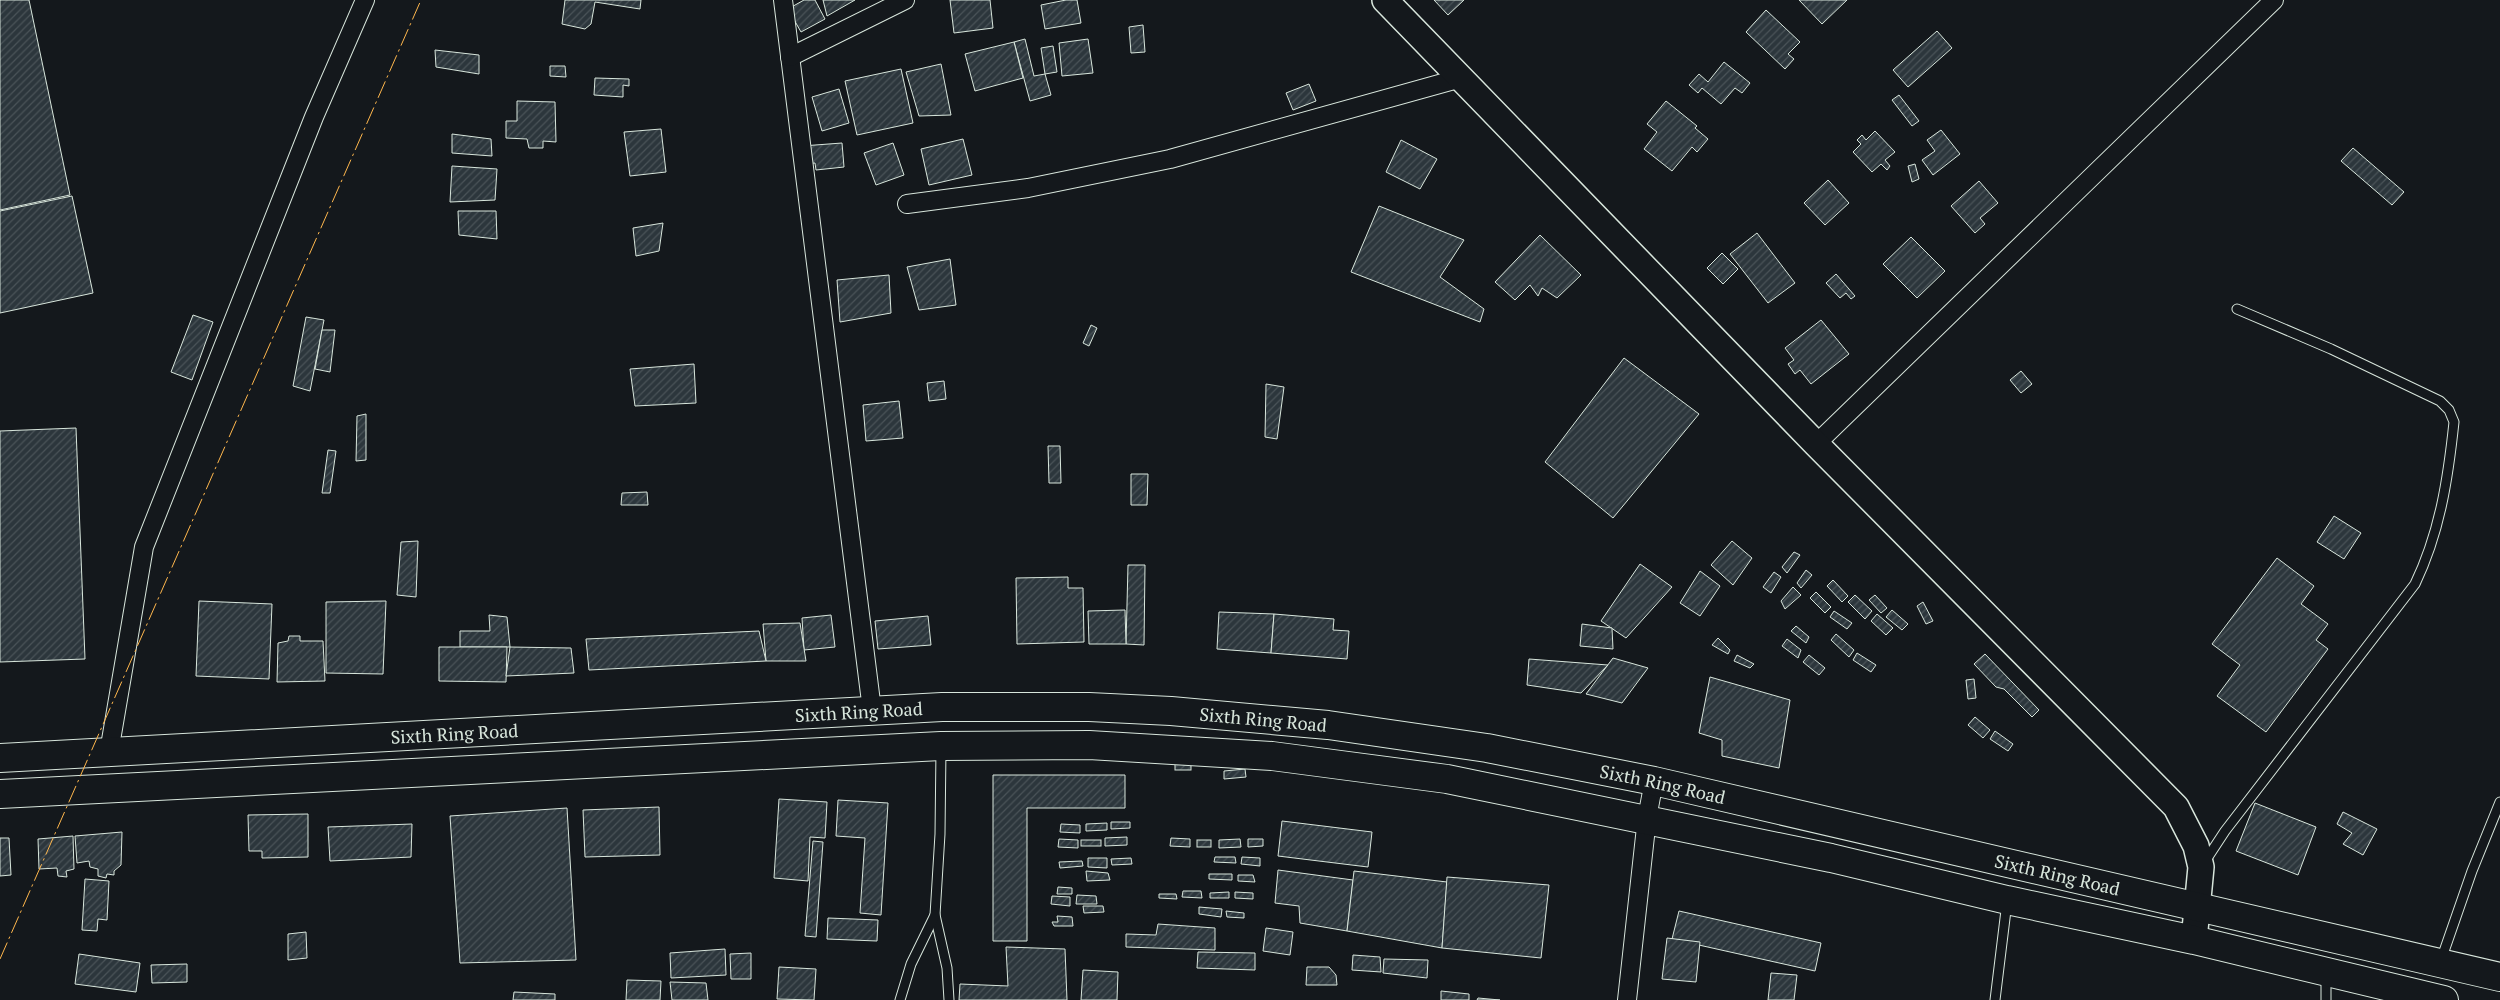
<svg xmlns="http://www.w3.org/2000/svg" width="2500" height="1000" font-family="'PT Serif',serif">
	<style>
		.building { fill: url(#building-hatch); stroke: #d8e6dc }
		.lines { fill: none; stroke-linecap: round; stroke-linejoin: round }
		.service-casing { stroke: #d8e6dc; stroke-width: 11 }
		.minor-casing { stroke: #d8e6dc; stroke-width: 20 }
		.secondary-casing { stroke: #d8e6dc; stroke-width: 28 }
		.trunk-casing { stroke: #d8e6dc; stroke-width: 30 }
		.service { stroke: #14181c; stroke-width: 9 }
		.minor { stroke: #14181c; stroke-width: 18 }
		.secondary { stroke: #14181c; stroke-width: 25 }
		.trunk { stroke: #14181c; stroke-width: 28 }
		.power { stroke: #ffb74d; stroke-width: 1; stroke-dasharray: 18 4 2.5 4; stroke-linecap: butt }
		.labels { text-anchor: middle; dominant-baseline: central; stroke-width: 4; stroke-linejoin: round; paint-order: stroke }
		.street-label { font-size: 18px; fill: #d8e6dc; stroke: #14181c }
	</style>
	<defs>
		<pattern id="building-hatch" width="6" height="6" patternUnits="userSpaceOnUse" patternTransform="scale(1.25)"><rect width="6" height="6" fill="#2c363c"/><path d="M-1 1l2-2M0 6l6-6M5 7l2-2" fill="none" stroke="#4a5358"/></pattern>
	</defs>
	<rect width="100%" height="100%" fill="#14181c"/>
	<g class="building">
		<polygon points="0,0 29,0 70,195 0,210"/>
		<polygon points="565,0 641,0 640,9 595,2 591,24 585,29 562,24"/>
		<polygon points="804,0 815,0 825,19 801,32 788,9"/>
		<polygon points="823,0 855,0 827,16"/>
		<polygon points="950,0 990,0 993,28 954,33"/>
		<polygon points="1066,0 1077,0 1081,23 1045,29 1041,5"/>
		<polygon points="1434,0 1464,0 1448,15"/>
		<polygon points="1799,0 1847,0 1822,24"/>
		<polygon points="1766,10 1800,42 1788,54 1794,59 1785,69 1746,32"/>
		<polygon points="1143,25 1145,52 1131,53 1129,27"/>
		<polygon points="1937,31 1952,48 1908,87 1893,70"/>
		<polygon points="1025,39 1034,76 1045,74 1051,95 1030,101 1014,42"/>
		<polygon points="1088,39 1093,73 1062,76 1059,43"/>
		<polygon points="1014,42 1023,78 975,91 965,54"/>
		<polygon points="1053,46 1057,72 1045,74 1041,48"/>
		<polygon points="435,50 479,55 479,74 436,67"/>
		<polygon points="1724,62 1750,83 1742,93 1735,88 1721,104 1702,88 1698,93 1689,85 1699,74 1708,82"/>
		<polygon points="941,64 951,115 919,116 906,72"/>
		<polygon points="550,66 565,66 566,77 550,76"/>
		<polygon points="901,69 913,123 857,135 845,81"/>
		<polygon points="595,78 629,79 629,86 623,85 623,97 594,95"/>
		<polygon points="1309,84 1316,101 1293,110 1286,93"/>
		<polygon points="839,89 849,123 822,131 812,97"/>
		<polygon points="1899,95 1919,121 1912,126 1892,100"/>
		<polygon points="517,101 555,102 556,142 543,141 543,148 529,148 527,139 506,138 506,121 517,121"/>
		<polygon points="1666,101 1697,126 1695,128 1708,139 1697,152 1692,147 1672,171 1644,149 1657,132 1647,124"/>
		<polygon points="661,129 666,172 630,176 624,132"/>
		<polygon points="1941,130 1960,154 1933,175 1922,160 1935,151 1927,140"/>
		<polygon points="1875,131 1895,152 1885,160 1890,166 1887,170 1881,164 1872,172 1853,152 1861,144 1857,140 1862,135 1866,140"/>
		<polygon points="452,134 491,139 492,156 452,153"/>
		<polygon points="963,139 972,175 929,185 921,149"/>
		<polygon points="1401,140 1437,159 1420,189 1386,172"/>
		<polygon points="842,143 844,167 816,170 815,163 803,164 802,146"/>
		<polygon points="893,143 904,175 876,185 864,153"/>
		<polygon points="2353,148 2404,192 2392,205 2341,161"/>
		<polygon points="1915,164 1919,179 1912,182 1908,166"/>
		<polygon points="452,166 497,169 495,200 450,202"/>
		<polygon points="1828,180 1849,203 1825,225 1804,203"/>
		<polygon points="1979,181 1998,203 1980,218 1985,224 1975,233 1951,206"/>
		<polygon points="72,196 93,293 0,313 0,211"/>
		<polygon points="1379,206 1464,240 1440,277 1484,309 1480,322 1351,272"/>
		<polygon points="458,211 496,211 497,239 459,235"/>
		<polygon points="663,223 659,251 636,256 633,228"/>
		<polygon points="1757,233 1795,283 1768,303 1730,254"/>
		<polygon points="1540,235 1581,275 1557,298 1542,288 1538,296 1530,285 1515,300 1495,282"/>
		<polygon points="1911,237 1945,271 1917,298 1883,264"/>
		<polygon points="1722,253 1738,269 1723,284 1707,268"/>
		<polygon points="950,259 956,305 919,310 907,267"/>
		<polygon points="1836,274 1855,296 1851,299 1846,293 1840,298 1826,283"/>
		<polygon points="889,275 891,313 840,322 837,280"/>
		<polygon points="193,315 213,322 192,380 171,372"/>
		<polygon points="306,317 324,320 310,391 293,386"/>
		<polygon points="1821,320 1849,354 1811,384 1800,370 1795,374 1788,364 1794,360 1785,348"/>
		<polygon points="1091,325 1097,328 1089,346 1083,343"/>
		<polygon points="322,330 335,330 330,372 315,369"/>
		<polygon points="1624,358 1699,414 1613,518 1545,462"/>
		<polygon points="694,364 696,403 635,406 630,369"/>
		<polygon points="2021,371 2032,384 2021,393 2010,380"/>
		<polygon points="944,381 946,399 929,401 927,383"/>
		<polygon points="1266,384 1284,387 1277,439 1265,437"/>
		<polygon points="899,401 903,438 866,441 863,405"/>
		<polygon points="366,414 366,460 356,461 357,416"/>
		<polygon points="76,428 85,659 0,662 0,431"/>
		<polygon points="1048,446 1060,446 1061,483 1049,483"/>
		<polygon points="328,450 336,451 330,493 322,493"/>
		<polygon points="1131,474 1148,474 1147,505 1131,505"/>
		<polygon points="647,492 648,505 621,505 622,493"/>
		<polygon points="2334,516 2361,533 2344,559 2317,542"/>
		<polygon points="418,541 416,597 397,595 401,542"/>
		<polygon points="1732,541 1752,558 1733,585 1711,565"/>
		<polygon points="1794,552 1800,555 1787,573 1782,567"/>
		<polygon points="2277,558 2314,586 2301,604 2328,624 2316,640 2328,649 2266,732 2217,696 2240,665 2212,644"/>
		<polygon points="1640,564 1672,587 1626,638 1601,621"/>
		<polygon points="1128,565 1145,565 1144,645 1126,644"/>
		<polygon points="1806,570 1812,575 1801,588 1797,583"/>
		<polygon points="1700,571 1720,586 1700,616 1680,603"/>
		<polygon points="1774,572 1781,577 1771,593 1763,587"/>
		<polygon points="1068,577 1068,588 1083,588 1084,642 1017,644 1016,578"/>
		<polygon points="1833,580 1848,596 1842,602 1827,586"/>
		<polygon points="1793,587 1801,595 1785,609 1781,601"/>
		<polygon points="1816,592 1831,607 1825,613 1810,598"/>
		<polygon points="1855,595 1872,611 1865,619 1848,602"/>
		<polygon points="1875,595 1887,608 1881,613 1869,600"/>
		<polygon points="199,601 272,604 269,679 196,676"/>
		<polygon points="386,601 383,674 326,673 326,602"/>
		<polygon points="1923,602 1933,621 1926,624 1917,606"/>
		<polygon points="1125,610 1126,644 1089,644 1088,611"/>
		<polygon points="1892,610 1908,624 1902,630 1886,617"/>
		<polygon points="1834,611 1852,623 1847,629 1830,617"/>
		<polygon points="1219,612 1274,614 1271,653 1217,649"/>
		<polygon points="1274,614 1334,619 1333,630 1349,631 1347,659 1271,653"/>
		<polygon points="1877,614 1893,628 1886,635 1871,621"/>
		<polygon points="489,615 507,617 510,647 460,647 460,631 490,631"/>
		<polygon points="831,615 835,647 804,650 802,618"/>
		<polygon points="928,616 931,645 878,649 875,621"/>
		<polygon points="800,623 806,661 766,661 763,624"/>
		<polygon points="1582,624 1612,628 1613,649 1580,646"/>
		<polygon points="1796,626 1809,637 1806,643 1791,631"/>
		<polygon points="759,631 766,661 589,670 586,639"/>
		<polygon points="1836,634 1854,650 1849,657 1831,640"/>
		<polygon points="289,636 300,636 300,641 323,641 325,681 277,682 278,643 288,641"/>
		<polygon points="1718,638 1730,650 1728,654 1712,645"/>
		<polygon points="1787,639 1801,650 1798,658 1782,646"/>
		<polygon points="439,647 507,647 506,682 439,681"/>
		<polygon points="510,647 571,648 574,673 506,676"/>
		<polygon points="1857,653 1876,665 1871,672 1853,660"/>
		<polygon points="1985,654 2039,710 2032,717 2004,689 1996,687 1974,664"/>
		<polygon points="1737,655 1754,664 1750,668 1734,661"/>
		<polygon points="1809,655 1825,668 1819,675 1803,662"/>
		<polygon points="1613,658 1648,668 1622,703 1586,694"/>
		<polygon points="1529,659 1608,665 1581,693 1527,685"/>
		<polygon points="1710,677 1790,700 1779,768 1722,756 1722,740 1699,733"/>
		<polygon points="1974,679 1976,698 1968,699 1966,680"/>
		<polygon points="1975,717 1990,730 1983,738 1968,725"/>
		<polygon points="1995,731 2013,744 2008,751 1990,739"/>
		<rect x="1175" y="763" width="16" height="7"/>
		<polygon points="1245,769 1246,777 1224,779 1224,771"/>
		<polygon points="993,775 1125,775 1125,808 1027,808 1027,941 993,941"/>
		<polygon points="779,799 827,802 825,838 810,837 808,881 774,878"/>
		<polygon points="838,800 888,803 881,915 860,913 865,838 836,836"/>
		<polygon points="2255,803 2316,827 2298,875 2236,851"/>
		<polygon points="659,807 660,855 585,857 583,810"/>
		<polygon points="567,808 576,960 460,963 450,816"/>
		<polygon points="2343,812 2377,829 2363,855 2343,844 2352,833 2337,824"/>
		<polygon points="308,814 308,857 262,858 262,851 249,851 248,815"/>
		<polygon points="1282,821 1372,832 1368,867 1278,856"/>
		<polygon points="1111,822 1130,822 1130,828 1111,829"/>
		<polygon points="1107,823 1107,830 1086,831 1086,824"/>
		<polygon points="412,824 411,857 330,861 328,827"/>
		<polygon points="1061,824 1080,825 1080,833 1060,832"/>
		<polygon points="122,832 121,865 114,871 114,875 107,874 106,878 98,876 98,869 90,867 89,861 77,863 75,836"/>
		<polygon points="73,836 74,869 66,871 67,877 58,876 57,868 39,869 38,839"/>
		<polygon points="1127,837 1127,845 1105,846 1105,838"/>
		<polygon points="0,838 9,838 11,875 0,876"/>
		<polygon points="1171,838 1190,839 1190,847 1170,846"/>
		<polygon points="1059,839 1078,840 1078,848 1058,847"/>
		<polygon points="1240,839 1241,847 1219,848 1219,840"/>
		<polygon points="1248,839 1263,839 1263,846 1248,847"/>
		<rect x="1081" y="840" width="20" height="6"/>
		<rect x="1197" y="840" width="14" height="7"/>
		<polygon points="813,841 823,842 816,937 805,936"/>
		<polygon points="1215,857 1235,857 1236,863 1214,862"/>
		<polygon points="1242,857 1260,858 1260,866 1241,864"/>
		<polygon points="1088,858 1107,858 1107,868 1088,867"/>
		<polygon points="1131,858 1132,864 1112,865 1111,859"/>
		<polygon points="1082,861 1083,866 1060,868 1059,862"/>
		<polygon points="1278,870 1353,880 1347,931 1300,923 1299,906 1275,903"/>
		<polygon points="1086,871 1108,873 1110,880 1087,881"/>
		<polygon points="1354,871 1447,882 1442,948 1347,931"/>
		<polygon points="1209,874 1232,874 1232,880 1209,879"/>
		<polygon points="1238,875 1253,875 1255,882 1238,881"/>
		<polygon points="1447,877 1549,885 1541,958 1442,948"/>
		<polygon points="85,879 109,881 107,920 98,919 97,931 82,930"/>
		<polygon points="1058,887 1072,888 1072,894 1057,894"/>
		<polygon points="1183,891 1201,891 1202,898 1182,897"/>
		<polygon points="1229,892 1229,898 1210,898 1210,893"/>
		<polygon points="1235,892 1253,893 1253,899 1235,898"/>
		<polygon points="1159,894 1176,894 1177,899 1159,898"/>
		<polygon points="1077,895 1096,896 1097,904 1076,904"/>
		<polygon points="1052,896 1070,897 1070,906 1051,904"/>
		<polygon points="1083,906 1103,906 1104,912 1084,913"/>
		<polygon points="1199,907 1222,909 1221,917 1199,914"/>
		<polygon points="1226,911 1244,913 1244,918 1227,917"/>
		<polygon points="1679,911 1821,943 1815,971 1672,939"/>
		<polygon points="1057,916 1072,917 1073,926 1054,926 1052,922 1058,922"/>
		<polygon points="828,918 878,920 877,941 827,939"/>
		<polygon points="1158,924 1215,928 1215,950 1126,947 1126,934 1156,935"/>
		<polygon points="1266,928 1293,932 1290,955 1263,951"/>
		<polygon points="306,932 307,958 288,960 288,934"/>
		<polygon points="1667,938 1700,942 1696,982 1662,979"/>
		<polygon points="1006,947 1065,949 1067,1000 959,1000 960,984 1008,986"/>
		<polygon points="725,949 726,975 671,978 670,953"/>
		<polygon points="1198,952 1255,953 1255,970 1197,968"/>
		<polygon points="751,953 751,979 731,979 730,954"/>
		<polygon points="79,954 140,963 136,992 75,984"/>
		<polygon points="1353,955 1380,957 1381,972 1352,970"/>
		<polygon points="1384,959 1428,960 1427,978 1383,973"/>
		<polygon points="187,964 187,982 152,983 151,965"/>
		<polygon points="779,967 816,969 814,1000 777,999"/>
		<polygon points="1307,967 1329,967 1336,975 1337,985 1306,985"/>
		<polygon points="1083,970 1118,972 1117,1000 1081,1000"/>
		<polygon points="1771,973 1797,975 1794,1000 1768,1000"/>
		<polygon points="627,980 661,981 660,1000 626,1000"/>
		<polygon points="670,982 706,983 708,1000 672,1000"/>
		<polygon points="1441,991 1469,994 1469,1000 1441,1000"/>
		<polygon points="514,992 555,994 555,1000 513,1000"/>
		<polygon points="1478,998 1500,1000 1477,1000"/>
	</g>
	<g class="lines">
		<defs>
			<g id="service">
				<polyline points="941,749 940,834 935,915 947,968 949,1000"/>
				<path d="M2204 863 2225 831 2415 584C2440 532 2448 479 2454 422L2449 410 2440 401 2331 349 2237 309"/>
				<polyline points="2441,960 2472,871 2500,802"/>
				<polyline points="900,1000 911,964 935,915"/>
				<polyline points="1995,1000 2007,902"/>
				<polyline points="2326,1000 2326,975"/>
			</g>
			<g id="minor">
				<polyline points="783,0 872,710"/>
				<polyline points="790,57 905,0"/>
				<polyline points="907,204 1028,188 1170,159 1461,78"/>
				<polyline points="1816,444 2274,0"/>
				<polyline points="109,752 144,547 314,117 365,0"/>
				<polyline points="1627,1000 1647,818 1654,781"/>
			</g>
			<polyline id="secondary" points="1385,0 1816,444 2176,807 2196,846 2201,867 2194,940"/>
			<g id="trunk">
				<path id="s1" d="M0 758 942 707H1089L1171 711 1328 725 1487 748 1654 781 2500 977"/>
				<polyline points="0,794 941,746 1089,745 1272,756 1447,779 1831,858 2007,900 2194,940 2444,1000"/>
			</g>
		</defs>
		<use href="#service" class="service-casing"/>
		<use href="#minor" class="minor-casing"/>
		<use href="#secondary" class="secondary-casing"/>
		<use href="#trunk" class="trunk-casing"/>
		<use href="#service" class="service"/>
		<use href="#minor" class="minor"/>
		<use href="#secondary" class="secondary"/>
		<use href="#trunk" class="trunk"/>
		<polyline class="power" points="0,959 421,0"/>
	</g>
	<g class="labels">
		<g class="street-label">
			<text stroke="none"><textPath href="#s1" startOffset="860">Sixth Ring Road</textPath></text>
			<text stroke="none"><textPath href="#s1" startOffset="1265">Sixth Ring Road</textPath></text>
			<text stroke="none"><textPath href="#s1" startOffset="455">Sixth Ring Road</textPath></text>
			<text stroke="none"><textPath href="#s1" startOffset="1670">Sixth Ring Road</textPath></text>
			<text stroke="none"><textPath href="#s1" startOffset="2075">Sixth Ring Road</textPath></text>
		</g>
	</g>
</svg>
